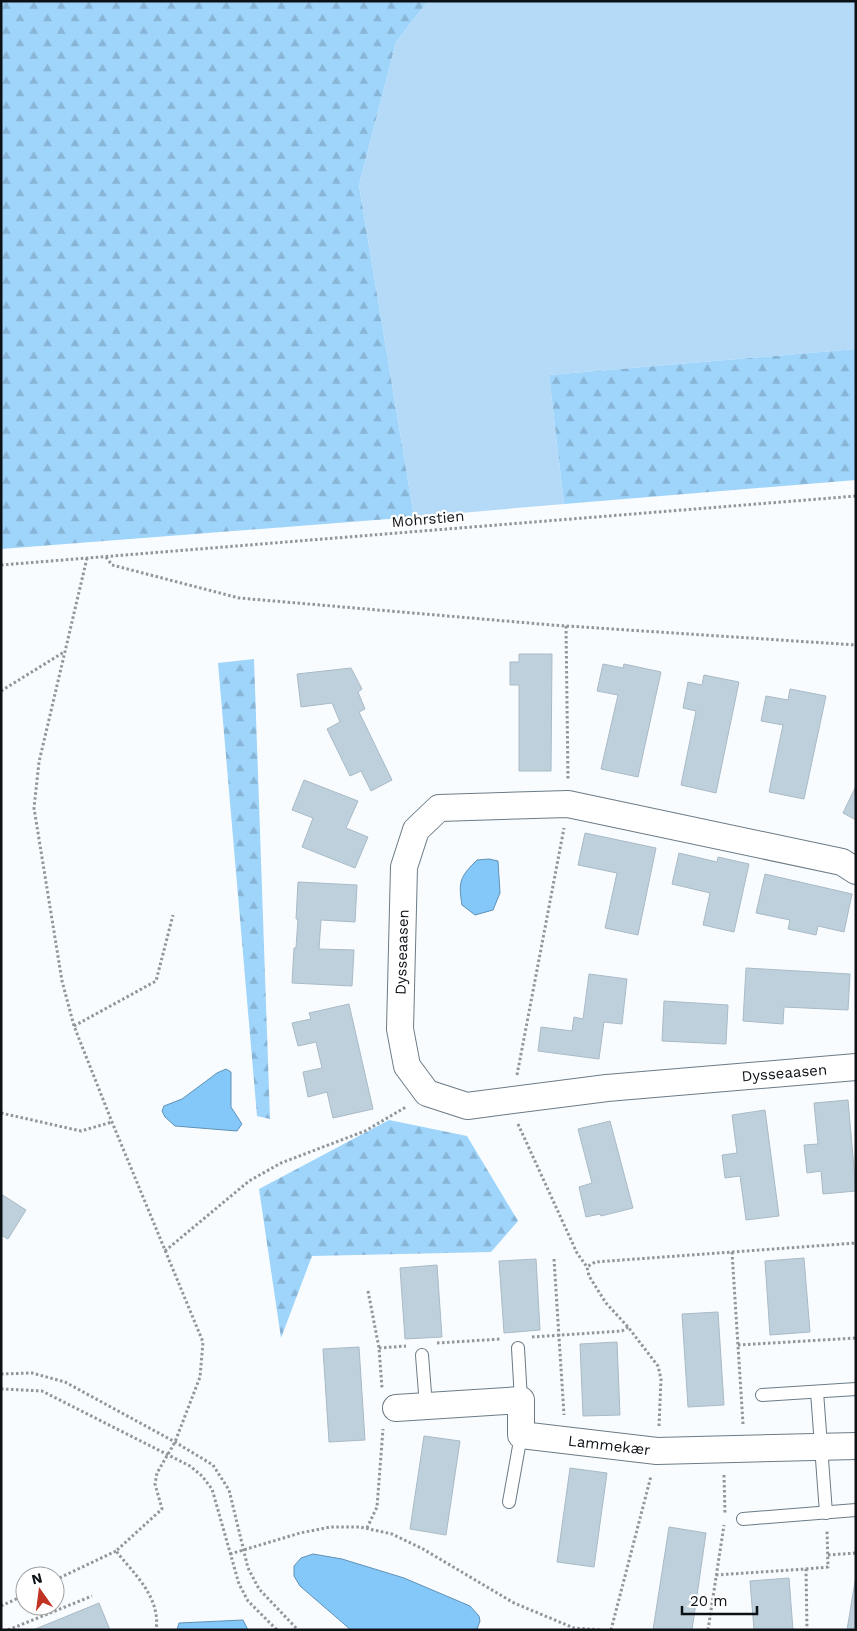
<svg xmlns="http://www.w3.org/2000/svg" width="857" height="1631" font-family="'Work Sans',sans-serif">
	<style>
		.green { fill: #b5daf7 }
		.forest { fill: url(#forest-firs) }
		.water { fill: #84c8f9; stroke: #6091b5 }
		.building { fill: #bfd0dd; stroke: #a9bac6 }
		.lines { fill: none; stroke-linecap: round; stroke-linejoin: round }
		.service-casing { stroke: #6b7b86; stroke-width: 14 }
		.minor-casing { stroke: #6b7b86; stroke-width: 28 }
		.path { stroke: #91969a; stroke-width: 3; stroke-dasharray: 2.5 2.5; stroke-linecap: butt }
		.service { stroke: #fff; stroke-width: 12 }
		.minor { stroke: #fff; stroke-width: 26 }
		.labels { text-anchor: middle; dominant-baseline: central; stroke-width: 4.5; stroke-linejoin: round; paint-order: stroke }
		.street-label { font-size: 15px; fill: #0c1116; stroke: #fff }
	</style>
	<defs>
		<pattern id="forest-firs" width="22" height="20" patternUnits="userSpaceOnUse" patternTransform="scale(1.25)"><rect width="22" height="20" fill="#9fd4fb"/><path d="M5 1l3.5 6h-7zM16 11l3.5 6h-7z" fill="#88b5d6"/></pattern>
	</defs>
	<rect width="100%" height="100%" fill="#f8fcff"/>
	<polygon class="green" points="428,1 856,1 856,349 549,375 564,504 414,517 359,185 396,42"/>
	<g class="forest">
		<polygon points="1,1 428,1 396,42 359,185 414,517 1,549"/>
		<polygon points="856,349 856,480 564,504 549,375"/>
		<polygon points="254,659 270,1119 257,1116 218,663"/>
		<polygon points="389,1120 467,1136 518,1221 491,1252 312,1256 281,1338 259,1189"/>
	</g>
	<g class="water">
		<path d="M489 859 498 861 500 893 493 910 475 915 462 905C458 881 460 877 477 860Z"/>
		<polygon points="226,1069 231,1072 231,1107 242,1124 237,1131 175,1126 165,1117 162,1111 164,1106 182,1099 217,1073"/>
		<polygon points="313,1554 342,1559 404,1578 470,1606 479,1616 480,1621 477,1629 473,1630 351,1630 300,1586 294,1576 294,1566 301,1558"/>
		<polygon points="243,1620 248,1630 177,1630 179,1623"/>
	</g>
	<g class="building">
		<polygon points="519,654 552,654 551,771 519,771 519,685 510,685 510,662 519,662"/>
		<polygon points="603,664 623,668 624,664 661,672 638,777 601,769 618,695 597,691"/>
		<polygon points="351,668 362,689 358,692 365,709 359,712 392,780 371,791 361,771 350,776 327,729 340,722 332,703 301,707 297,674"/>
		<polygon points="704,675 739,682 716,793 681,785 696,711 683,708 688,682 702,685"/>
		<polygon points="790,689 826,696 804,799 769,792 783,725 761,721 766,696 788,700"/>
		<polygon points="304,780 358,801 346,828 368,837 355,868 302,847 313,818 292,810"/>
		<polygon points="856,786 856,820 843,813"/>
		<polygon points="585,833 656,848 638,935 605,928 617,873 578,865"/>
		<polygon points="679,853 717,862 718,857 749,864 734,932 703,925 710,893 672,884"/>
		<polygon points="765,874 852,894 844,932 818,926 816,935 788,929 790,920 756,913"/>
		<polygon points="298,882 357,885 355,922 321,920 319,949 354,950 352,986 292,983 294,948 296,948 298,919 296,919"/>
		<polygon points="746,968 850,974 848,1010 784,1007 783,1024 743,1021"/>
		<polygon points="589,974 627,979 622,1024 604,1022 599,1059 538,1051 541,1027 572,1031 574,1017 583,1019"/>
		<polygon points="664,1001 728,1005 726,1044 662,1041"/>
		<polygon points="349,1004 373,1109 333,1118 327,1092 308,1097 303,1072 322,1068 316,1042 298,1046 292,1023 311,1019 309,1013"/>
		<polygon points="848,1100 856,1191 823,1194 821,1171 807,1173 804,1145 818,1144 814,1103"/>
		<polygon points="765,1110 779,1216 746,1220 740,1176 725,1178 722,1155 737,1153 732,1115"/>
		<polygon points="610,1121 633,1208 601,1216 600,1214 586,1217 579,1187 592,1183 578,1129"/>
		<polygon points="1,1194 26,1210 8,1239 1,1235"/>
		<polygon points="804,1258 810,1332 770,1335 765,1261"/>
		<polygon points="536,1259 540,1330 504,1333 499,1261"/>
		<polygon points="437,1265 442,1337 405,1339 400,1268"/>
		<polygon points="718,1312 724,1405 688,1407 682,1314"/>
		<polygon points="617,1342 620,1415 583,1416 580,1344"/>
		<polygon points="359,1347 365,1440 329,1442 323,1349"/>
		<polygon points="424,1436 460,1441 446,1535 410,1529"/>
		<polygon points="570,1468 607,1473 594,1567 557,1562"/>
		<polygon points="669,1527 706,1533 692,1630 653,1630"/>
		<polygon points="856,1576 856,1630 847,1630"/>
		<polygon points="789,1578 793,1630 754,1630 750,1581"/>
		<polygon points="99,1603 110,1630 33,1630"/>
	</g>
	<g class="lines">
		<defs>
			<g id="service">
				<polyline points="518,1348 521,1400"/>
				<polyline points="422,1355 426,1406"/>
				<polyline points="817,1392 826,1513"/>
				<polyline points="762,1395 856,1389"/>
				<polyline points="509,1502 521,1435"/>
				<polyline points="743,1519 856,1510"/>
			</g>
			<g id="minor">
				<path id="s1" d="M856 871 842 862 568 804 439 808 416 830 404 867 400 1029 407 1066 427 1093 467 1106 607 1088 856 1067"/>
				<path id="s2" d="M396 1408 521 1400V1435L657 1451 856 1446"/>
			</g>
		</defs>
		<use href="#service" class="service-casing"/>
		<use href="#minor" class="minor-casing"/>
		<g class="path">
			<polyline points="106,557 112,565 239,598 552,625 856,645"/>
			<path d="M87 558 39 762 34 808 62 981 74 1026 112 1122 203 1342 200 1377 175 1442 157 1473 155 1484 162 1509 116 1551C134 1574 161 1597 156 1630"/>
			<polyline points="1,565 856,496"/>
			<polyline points="566,626 568,780"/>
			<polyline points="1,691 64,652"/>
			<polyline points="74,1026 156,981 173,915"/>
			<polyline points="517,1075 564,828"/>
			<polyline points="1,1113 81,1131 112,1122"/>
			<polyline points="518,1124 577,1253 587,1267"/>
			<polyline points="165,1251 249,1181 281,1163 365,1131 406,1107"/>
			<polyline points="732,1252 743,1424"/>
			<polyline points="554,1259 564,1415"/>
			<polyline points="368,1291 379,1348 382,1388"/>
			<polyline points="532,1337 622,1331 628,1327"/>
			<polyline points="437,1343 501,1339"/>
			<polyline points="738,1345 856,1338"/>
			<polyline points="379,1348 406,1346"/>
			<polyline points="1,1374 32,1373 65,1382 175,1442 213,1465 229,1490 248,1568 259,1589 298,1630"/>
			<polyline points="1,1389 42,1391 190,1466 202,1476 212,1489 239,1584 248,1601 277,1630"/>
			<polyline points="659,1426 661,1379 658,1366 628,1327 606,1303 589,1276 587,1267 595,1262 856,1243"/>
			<polyline points="724,1475 725,1514"/>
			<polyline points="367,1528 377,1507 383,1429"/>
			<polyline points="230,1554 300,1533 330,1527 360,1527 392,1534 423,1549 514,1603 574,1628 602,1630"/>
			<polyline points="828,1555 856,1553"/>
			<polyline points="806,1569 828,1567 827,1530"/>
			<polyline points="716,1575 806,1569 807,1630"/>
			<polyline points="55,1580 116,1551"/>
			<polyline points="1,1606 25,1595"/>
			<polyline points="8,1630 92,1596"/>
			<polyline points="611,1630 651,1476"/>
			<polyline points="708,1630 724,1525"/>
		</g>
		<use href="#service" class="service"/>
		<use href="#minor" class="minor"/>
	</g>
	<g class="labels">
		<g class="street-label">
			<text transform="translate(428 519) rotate(-5)">Mohrstien</text>
			<text transform="translate(402 952) rotate(-88)">Dysseaasen</text>
			<text stroke="none"><textPath href="#s1" startOffset="1091">Dysseaasen</textPath></text>
			<text stroke="none"><textPath href="#s2" startOffset="249">Lammekær</textPath></text>
		</g>
	</g>
	<rect width="857" height="1631" fill="none" stroke="#0c1116" stroke-width="5"/>
	<g transform="translate(40 1591) rotate(346)"><circle r="24" fill="#ffffff" stroke="#9ea0a2"/>
	<path d="M0-4L9 19L0 12L-9 19Z" fill="#c13424"/>
	<text y="-8" font-size="14" font-weight="bold" text-anchor="middle" fill="#0c1116">N</text>
	</g>
	<path d="M682 1606v8h75v-8" fill="none" stroke="#0c1116" stroke-width="2.5"/>
	<text x="690" y="1606" font-size="15" fill="#0c1116" stroke="#ffffff" stroke-width="4" paint-order="stroke">20 m</text>
</svg>
